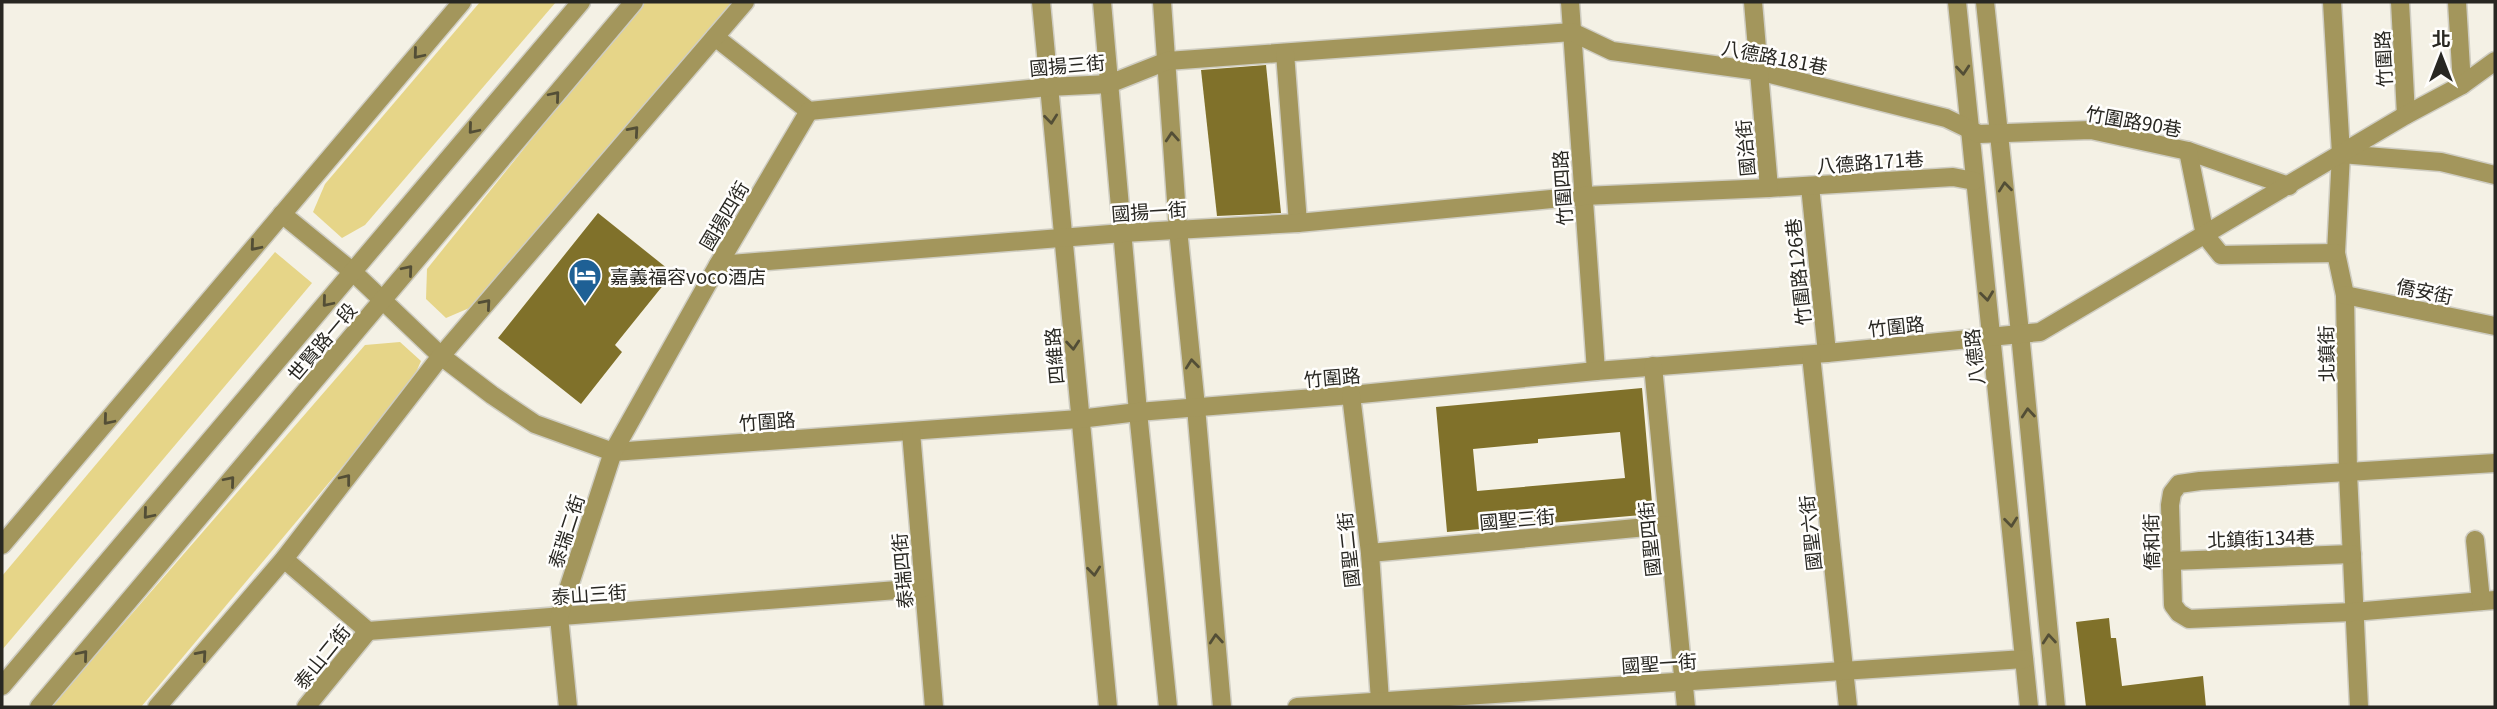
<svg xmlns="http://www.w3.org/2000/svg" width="2497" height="709" font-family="Georgia,'Noto Sans TC',serif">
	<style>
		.green { fill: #e6d588 }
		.building { fill: #80712a; fill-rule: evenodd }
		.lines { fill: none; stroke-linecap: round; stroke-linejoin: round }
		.minor-casing { stroke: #cfcdc2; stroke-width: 21 }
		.minor { stroke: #a3965c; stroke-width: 18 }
		.oneway { stroke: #534e36 }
		.labels { text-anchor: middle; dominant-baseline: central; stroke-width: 5; stroke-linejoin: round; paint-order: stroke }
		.street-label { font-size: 19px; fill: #282722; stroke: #fffefc }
		.poi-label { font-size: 19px; fill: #282722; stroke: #fffefc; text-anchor: start }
	</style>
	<rect width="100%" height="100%" fill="#f4f1e5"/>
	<g class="green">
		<polygon points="480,2 556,2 365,225 342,238 313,212 325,184"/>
		<polygon points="642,2 736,2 474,306 446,318 426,299 427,269"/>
		<polygon points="275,252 312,283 2,650 2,576"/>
		<polygon points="400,342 421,361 410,386 141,707 51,707 365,345"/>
	</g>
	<g class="building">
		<polygon points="1266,65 1281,213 1217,216 1201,70"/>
		<polygon points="598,213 673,273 615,345 622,352 581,404 498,338"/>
		<path d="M1642 388 1653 514 1447 532 1436 407ZM1620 432 1625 478 1477 491 1473 449 1538 443V439Z"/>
		<polygon points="2109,618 2111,638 2116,638 2122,686 2203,676 2206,707 2086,707 2076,622"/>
	</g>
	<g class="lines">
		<defs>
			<g id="minor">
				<polyline points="1041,2 1108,707"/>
				<polyline points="1102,2 1138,412 1168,707"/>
				<polyline points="1162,2 1178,229 1196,407 1222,707"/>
				<polyline points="1570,2 1596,371"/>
				<polyline points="1957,2 2029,707"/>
				<polyline points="1985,2 2020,333 2056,707"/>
				<polyline points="2332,2 2341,154 2336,253 2345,295 2348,473 2359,707"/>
				<polyline points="2400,2 2406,115"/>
				<polyline points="2457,2 2462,85"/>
				<polyline points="715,37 809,111 1048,87 1109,84 1167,61 1572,32 1612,51 1758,71 1946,118 1979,134 2091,130 2188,151 2289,186"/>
				<polyline points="1285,53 1298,223"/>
				<polyline points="2188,151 2205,235 2221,255 2336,253"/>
				<polyline points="2341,154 2441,162 2495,175"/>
				<polyline points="1810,186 1827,353"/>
				<polyline points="1769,188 1953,177 1974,181"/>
				<polyline points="282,214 353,272 441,356 492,395 535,424 613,452 1079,419 1138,412 1351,395 1596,371 1827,353 2040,332 2406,115 2462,85 2495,61"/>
				<polyline points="718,265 1123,233 1298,223 1583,196 1769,188 1753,2"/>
				<polyline points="2345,295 2495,326"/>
				<polyline points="1811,355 1848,707"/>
				<polyline points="1653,366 1686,707"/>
				<polyline points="1351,395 1370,553 1380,701"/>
				<polyline points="911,432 934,707"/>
				<polyline points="2495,463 2200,481 2179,484 2172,493 2170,505 2173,605 2179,613 2189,619 2353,612 2495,600"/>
				<polyline points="2475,540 2481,601"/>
				<polyline points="2,545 462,2"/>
				<polyline points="1370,553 1668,525"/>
				<polyline points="284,559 368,631 923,588"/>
				<polyline points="2171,561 2352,554"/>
				<polyline points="2,686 581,2"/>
				<polyline points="39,707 634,2"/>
				<polyline points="157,707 284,559 441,356 745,2"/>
				<polyline points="306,707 368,631"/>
				<polyline points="568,707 559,617 613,452 718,265 809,111"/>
				<polyline points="1297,707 2024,659"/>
			</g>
		</defs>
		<use href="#minor" class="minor-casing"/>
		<use href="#minor" class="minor"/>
	</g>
	<defs><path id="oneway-chevron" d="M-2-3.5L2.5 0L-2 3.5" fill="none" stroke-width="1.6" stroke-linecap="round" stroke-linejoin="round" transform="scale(1.75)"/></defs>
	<g class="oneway">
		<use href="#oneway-chevron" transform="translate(418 54) rotate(130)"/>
		<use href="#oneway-chevron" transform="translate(1963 70) rotate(85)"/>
		<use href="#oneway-chevron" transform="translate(555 96) rotate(-50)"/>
		<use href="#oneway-chevron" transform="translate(1051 119) rotate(84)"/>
		<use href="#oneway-chevron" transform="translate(473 129) rotate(130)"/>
		<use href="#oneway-chevron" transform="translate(634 131) rotate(-49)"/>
		<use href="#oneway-chevron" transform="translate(1172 137) rotate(-94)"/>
		<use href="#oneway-chevron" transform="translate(2005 187) rotate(-96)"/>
		<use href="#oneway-chevron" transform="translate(255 246) rotate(130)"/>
		<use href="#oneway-chevron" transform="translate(408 270) rotate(-50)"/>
		<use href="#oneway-chevron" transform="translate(1987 296) rotate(83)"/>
		<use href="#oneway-chevron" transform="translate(327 302) rotate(130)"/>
		<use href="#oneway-chevron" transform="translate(486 304) rotate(-49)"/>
		<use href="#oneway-chevron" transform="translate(1073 345) rotate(85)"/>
		<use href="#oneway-chevron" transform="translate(1192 364) rotate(-96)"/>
		<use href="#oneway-chevron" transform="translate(2028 413) rotate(-95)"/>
		<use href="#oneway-chevron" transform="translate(108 420) rotate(130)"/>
		<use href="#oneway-chevron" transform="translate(346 479) rotate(-52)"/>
		<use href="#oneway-chevron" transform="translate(230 481) rotate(-50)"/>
		<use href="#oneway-chevron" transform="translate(148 514) rotate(130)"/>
		<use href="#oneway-chevron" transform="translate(2011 522) rotate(84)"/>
		<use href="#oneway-chevron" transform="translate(1094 571) rotate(84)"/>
		<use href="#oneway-chevron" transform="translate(1216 639) rotate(-95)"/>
		<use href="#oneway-chevron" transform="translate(2049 639) rotate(-95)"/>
		<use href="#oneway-chevron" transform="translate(83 655) rotate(-50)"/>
		<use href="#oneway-chevron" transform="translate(202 655) rotate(-49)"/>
	</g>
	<defs>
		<symbol id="hotel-pin" viewBox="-11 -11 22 30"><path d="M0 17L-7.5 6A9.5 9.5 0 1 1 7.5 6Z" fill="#1e6095" stroke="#fffefc"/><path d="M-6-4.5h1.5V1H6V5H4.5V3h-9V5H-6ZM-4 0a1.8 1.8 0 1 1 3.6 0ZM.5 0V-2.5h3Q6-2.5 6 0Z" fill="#fff"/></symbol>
	</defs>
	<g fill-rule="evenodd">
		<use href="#hotel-pin" x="566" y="256" width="38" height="52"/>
	</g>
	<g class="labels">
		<g class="street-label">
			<text transform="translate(1775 56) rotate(11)">八德路181巷</text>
			<text transform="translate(2382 59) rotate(-93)">竹圍路</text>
			<text transform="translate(1067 64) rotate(-5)">國揚三街</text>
			<text transform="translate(2134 120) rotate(10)">竹圍路90巷</text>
			<text transform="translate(1744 148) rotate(-95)">國治街</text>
			<text transform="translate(1870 161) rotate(-4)">八德路171巷</text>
			<text transform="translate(1561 188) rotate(-94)">竹圍四路</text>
			<text transform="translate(1149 210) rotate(-4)">國揚一街</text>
			<text transform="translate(723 215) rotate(-59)">國揚四街</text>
			<text transform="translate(1797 272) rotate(-96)">竹圍路126巷</text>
			<text transform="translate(2425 290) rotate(12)">僑安街</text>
			<text transform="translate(1896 325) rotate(-6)">竹圍路</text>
			<text transform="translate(321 341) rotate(-50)">世賢路一段</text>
			<text transform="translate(2325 354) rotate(-91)">北鎮街</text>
			<text transform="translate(1053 356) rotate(-95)">四維路</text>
			<text transform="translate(1973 357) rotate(-96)">八德路</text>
			<text transform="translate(1332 376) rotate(-5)">竹圍路</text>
			<text transform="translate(767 420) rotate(-4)">竹圍路</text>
			<text transform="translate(1517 518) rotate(-5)">國聖三街</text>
			<text transform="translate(565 531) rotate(-72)">泰瑞二街</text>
			<text transform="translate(1809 533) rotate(-96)">國聖六街</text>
			<text transform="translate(2261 537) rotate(-2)">北鎮街134巷</text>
			<text transform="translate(1648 539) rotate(-96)">國聖四街</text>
			<text transform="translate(2150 542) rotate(-91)">僑和街</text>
			<text transform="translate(1347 550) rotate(-96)">國聖二街</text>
			<text transform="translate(901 571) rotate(-95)">泰瑞四街</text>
			<text transform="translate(589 593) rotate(-4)">泰山三街</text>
			<text transform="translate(321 656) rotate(-51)">泰山二街</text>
			<text transform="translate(1659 662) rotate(-4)">國聖一街</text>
		</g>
		<g class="poi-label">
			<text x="610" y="275">嘉義福容voco酒店</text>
		</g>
	</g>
	<rect width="2497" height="709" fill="none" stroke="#282722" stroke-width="7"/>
	<g transform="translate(2441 56)" stroke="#fffefc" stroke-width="5" paint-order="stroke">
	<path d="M0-5L12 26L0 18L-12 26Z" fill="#282722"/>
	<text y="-10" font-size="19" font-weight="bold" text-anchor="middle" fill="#282722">北</text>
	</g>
</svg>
